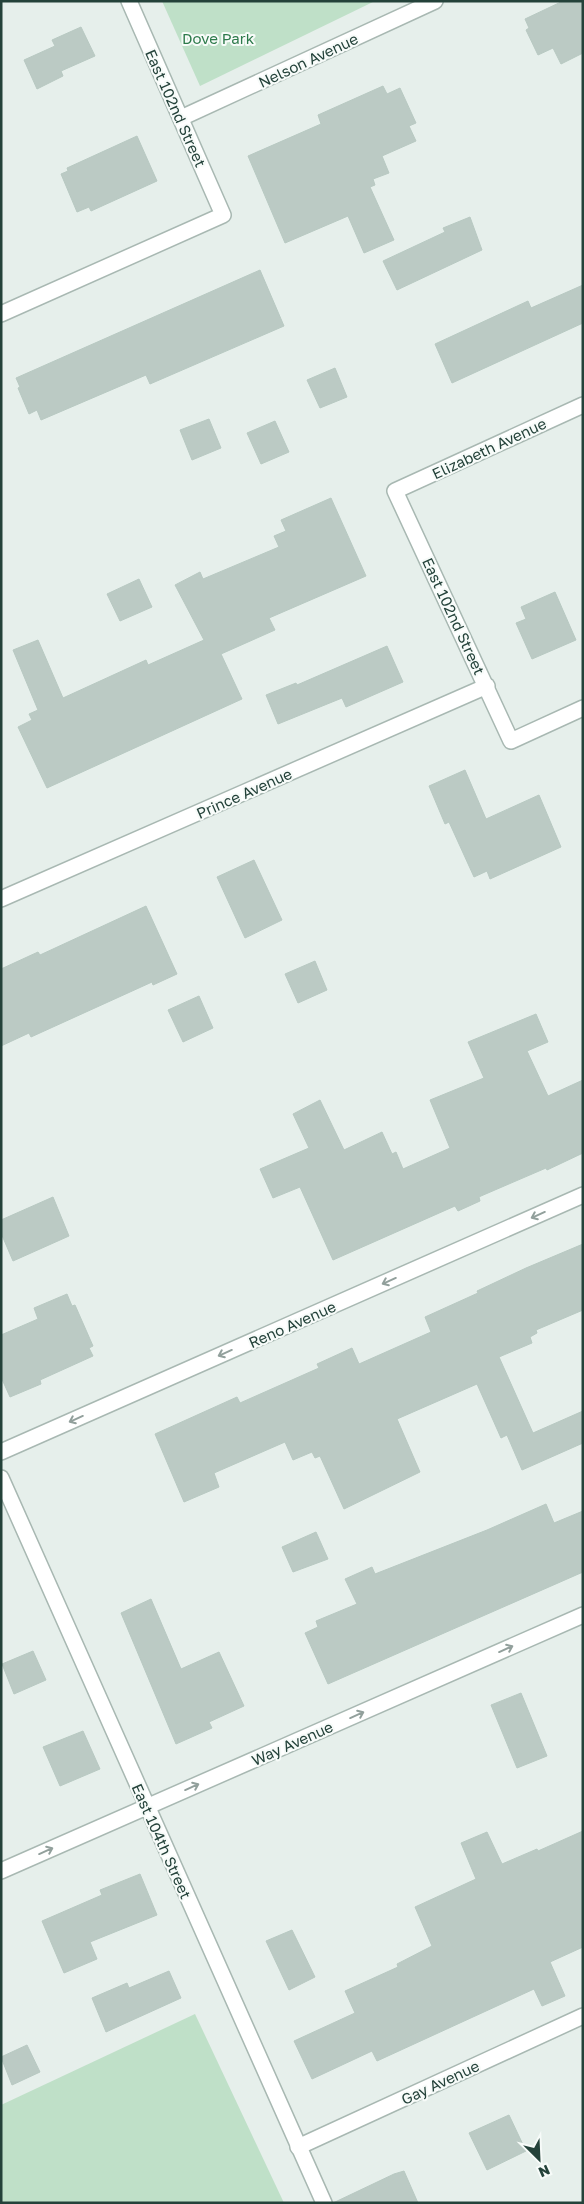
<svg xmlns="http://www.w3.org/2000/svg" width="584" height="2204" font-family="'Golos Text',sans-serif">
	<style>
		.green { fill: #bfe0c8 }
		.building { fill: #bbcac4; stroke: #b8c9c2 }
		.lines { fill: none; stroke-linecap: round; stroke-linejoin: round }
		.minor-casing { stroke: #a8b8b2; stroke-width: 18 }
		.minor { stroke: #fff; stroke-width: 15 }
		.oneway { stroke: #92a09c }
		.labels { text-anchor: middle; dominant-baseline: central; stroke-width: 4; stroke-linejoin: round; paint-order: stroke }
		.park-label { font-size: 15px; fill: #2d7a4b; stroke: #f7fbf9 }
		.street-label { font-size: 15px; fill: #24423a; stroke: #f7fbf9 }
	</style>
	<rect width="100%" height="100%" fill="#e6efeb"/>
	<g class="green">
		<polygon points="162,1 375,1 200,86"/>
		<polygon points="195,2014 284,2203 1,2203 1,2105"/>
	</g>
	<g class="building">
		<polygon points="563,1 583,1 583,53 561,64 553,48 538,55 526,30 529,28 525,19"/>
		<polygon points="81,27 95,56 61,71 63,76 37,89 24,60 55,46 52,40"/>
		<polygon points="383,86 387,94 400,88 416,123 409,126 416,141 382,156 389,173 373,179 375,185 370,187 394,240 364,253 348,216 285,243 248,156 321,124 318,115"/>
		<polygon points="137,136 157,181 91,211 89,207 77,212 61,174 68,171 67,168"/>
		<polygon points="470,217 482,250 397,290 383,261 445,232 443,228"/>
		<polygon points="260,270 284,326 150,384 146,375 41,420 37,410 29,414 18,388 20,387 16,378"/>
		<polygon points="583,285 583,323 452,383 435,344 528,301 531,308"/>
		<polygon points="335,368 347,397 320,408 307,380"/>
		<polygon points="209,419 221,448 192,460 180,430"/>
		<polygon points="275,421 289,452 261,464 247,433"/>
		<polygon points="331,498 366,576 269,618 275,630 221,654 242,699 47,788 18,727 32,720 29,714 38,710 13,650 38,640 63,698 146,660 148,665 204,640 175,585 200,572 203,579 279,547 274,536 286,531 281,520"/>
		<polygon points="139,579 152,607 120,621 107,594"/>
		<polygon points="555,592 576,640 532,659 516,623 526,619 521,607"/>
		<polygon points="387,646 403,682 346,707 342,698 278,724 266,695 296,683 297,685"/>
		<polygon points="465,770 486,819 539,795 561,847 490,879 487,871 474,877 449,822 445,824 429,786"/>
		<polygon points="254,860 282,920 245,938 217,877"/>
		<polygon points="146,906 177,974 153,985 152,982 31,1037 29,1033 1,1046 1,969 38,952 40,955"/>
		<polygon points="315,961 327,990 298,1003 285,974"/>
		<polygon points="199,996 213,1028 183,1042 168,1010"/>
		<polygon points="536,1014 548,1042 527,1051 548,1096 583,1080 583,1153 547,1170 546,1168 481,1196 479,1197 480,1201 458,1211 455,1206 333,1260 300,1187 273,1198 260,1169 309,1148 293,1114 320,1100 344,1150 382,1132 392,1154 396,1152 403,1169 450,1148 430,1100 484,1078 468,1042"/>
		<polygon points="53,1197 69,1236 13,1261 1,1233 1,1220"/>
		<polygon points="583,1244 583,1310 536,1330 537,1333 530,1337 532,1343 499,1357 533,1433 583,1411 583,1443 522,1470 507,1435 501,1438 477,1384 397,1419 420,1472 344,1509 320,1456 315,1458 312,1452 293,1460 285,1442 214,1473 219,1487 184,1502 155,1434 237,1397 240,1403 319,1368 317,1364 352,1348 359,1364 431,1332 425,1317 478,1293 477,1291 526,1268"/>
		<polygon points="67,1294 72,1306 75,1305 93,1346 89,1348 93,1356 40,1380 41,1384 10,1397 1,1377 1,1335 38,1319 34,1308"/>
		<polygon points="546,1504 554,1523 583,1511 583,1572 328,1684 305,1633 318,1627 316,1621 357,1604 345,1579 372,1567 375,1574 487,1530"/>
		<polygon points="316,1532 328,1559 293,1572 282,1547"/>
		<polygon points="151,1599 181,1669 219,1652 244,1706 209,1722 212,1728 176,1744 121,1613"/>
		<polygon points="33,1651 46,1680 14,1694 2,1664"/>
		<polygon points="521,1693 547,1756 517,1768 491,1705"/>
		<polygon points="83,1731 100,1769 60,1786 43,1747"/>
		<polygon points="583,1831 583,1947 550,1962 565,1996 542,2006 534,1989 377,2061 372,2051 312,2079 294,2041 355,2013 345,1991 398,1967 397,1964 432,1946 415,1907 476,1879 461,1843 487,1832 502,1864 537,1849 538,1851"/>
		<polygon points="140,1874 157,1915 90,1942 97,1959 64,1973 42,1921 102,1895 100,1890"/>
		<polygon points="292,1930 315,1977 289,1990 266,1941"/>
		<polygon points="169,1971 181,1998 106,2032 92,1998 127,1983 129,1988"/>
		<polygon points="27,2045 40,2072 12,2085 1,2057"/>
		<polygon points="509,2115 526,2151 487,2170 469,2133"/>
		<polygon points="404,2171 418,2203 333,2203 394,2174"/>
	</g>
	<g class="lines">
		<defs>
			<g id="minor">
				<polyline points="181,118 435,1"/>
				<polyline points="1,314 223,215 129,1"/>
				<polyline points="583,405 395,491 511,741 583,708"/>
				<polyline points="1,899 487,686"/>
				<polyline points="1,1452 583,1195"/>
				<polyline points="1,1478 324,2203"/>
				<polyline points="1,1871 583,1615"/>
				<polyline points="298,2147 583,2016"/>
			</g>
		</defs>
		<use href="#minor" class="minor-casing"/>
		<use href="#minor" class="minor"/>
	</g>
	<defs><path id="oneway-shaft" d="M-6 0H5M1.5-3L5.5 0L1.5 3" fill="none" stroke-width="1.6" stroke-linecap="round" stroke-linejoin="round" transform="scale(1.25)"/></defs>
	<g class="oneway">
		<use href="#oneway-shaft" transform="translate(538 1215) rotate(156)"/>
		<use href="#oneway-shaft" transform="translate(389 1281) rotate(156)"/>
		<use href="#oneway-shaft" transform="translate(225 1353) rotate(156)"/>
		<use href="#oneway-shaft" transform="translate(76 1419) rotate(156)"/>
		<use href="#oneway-shaft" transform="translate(506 1649) rotate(-24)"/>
		<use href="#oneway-shaft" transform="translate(357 1715) rotate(-24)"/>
		<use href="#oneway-shaft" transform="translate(192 1787) rotate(-24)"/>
		<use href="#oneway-shaft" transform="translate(46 1851) rotate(-24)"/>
	</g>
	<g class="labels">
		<g class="park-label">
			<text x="218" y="38">Dove Park</text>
		</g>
		<g class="street-label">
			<text transform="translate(308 60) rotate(-25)">Nelson Avenue</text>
			<text transform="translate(176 108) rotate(66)">East 102nd Street</text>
			<text transform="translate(489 448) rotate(-25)">Elizabeth Avenue</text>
			<text transform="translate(454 616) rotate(65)">East 102nd Street</text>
			<text transform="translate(244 793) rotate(-24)">Prince Avenue</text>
			<text transform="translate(292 1324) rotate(-24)">Reno Avenue</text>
			<text transform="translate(292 1743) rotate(-24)">Way Avenue</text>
			<text transform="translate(162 1841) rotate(66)">East 104th Street</text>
			<text transform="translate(440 2082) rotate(-25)">Gay Avenue</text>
		</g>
	</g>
	<rect width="584" height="2204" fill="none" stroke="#24423a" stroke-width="5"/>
	<g transform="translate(539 2159) rotate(156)" stroke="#f7fbf9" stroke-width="4" paint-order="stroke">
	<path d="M0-4L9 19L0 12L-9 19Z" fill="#24423a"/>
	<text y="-8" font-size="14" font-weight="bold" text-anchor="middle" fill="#24423a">N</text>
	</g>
</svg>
